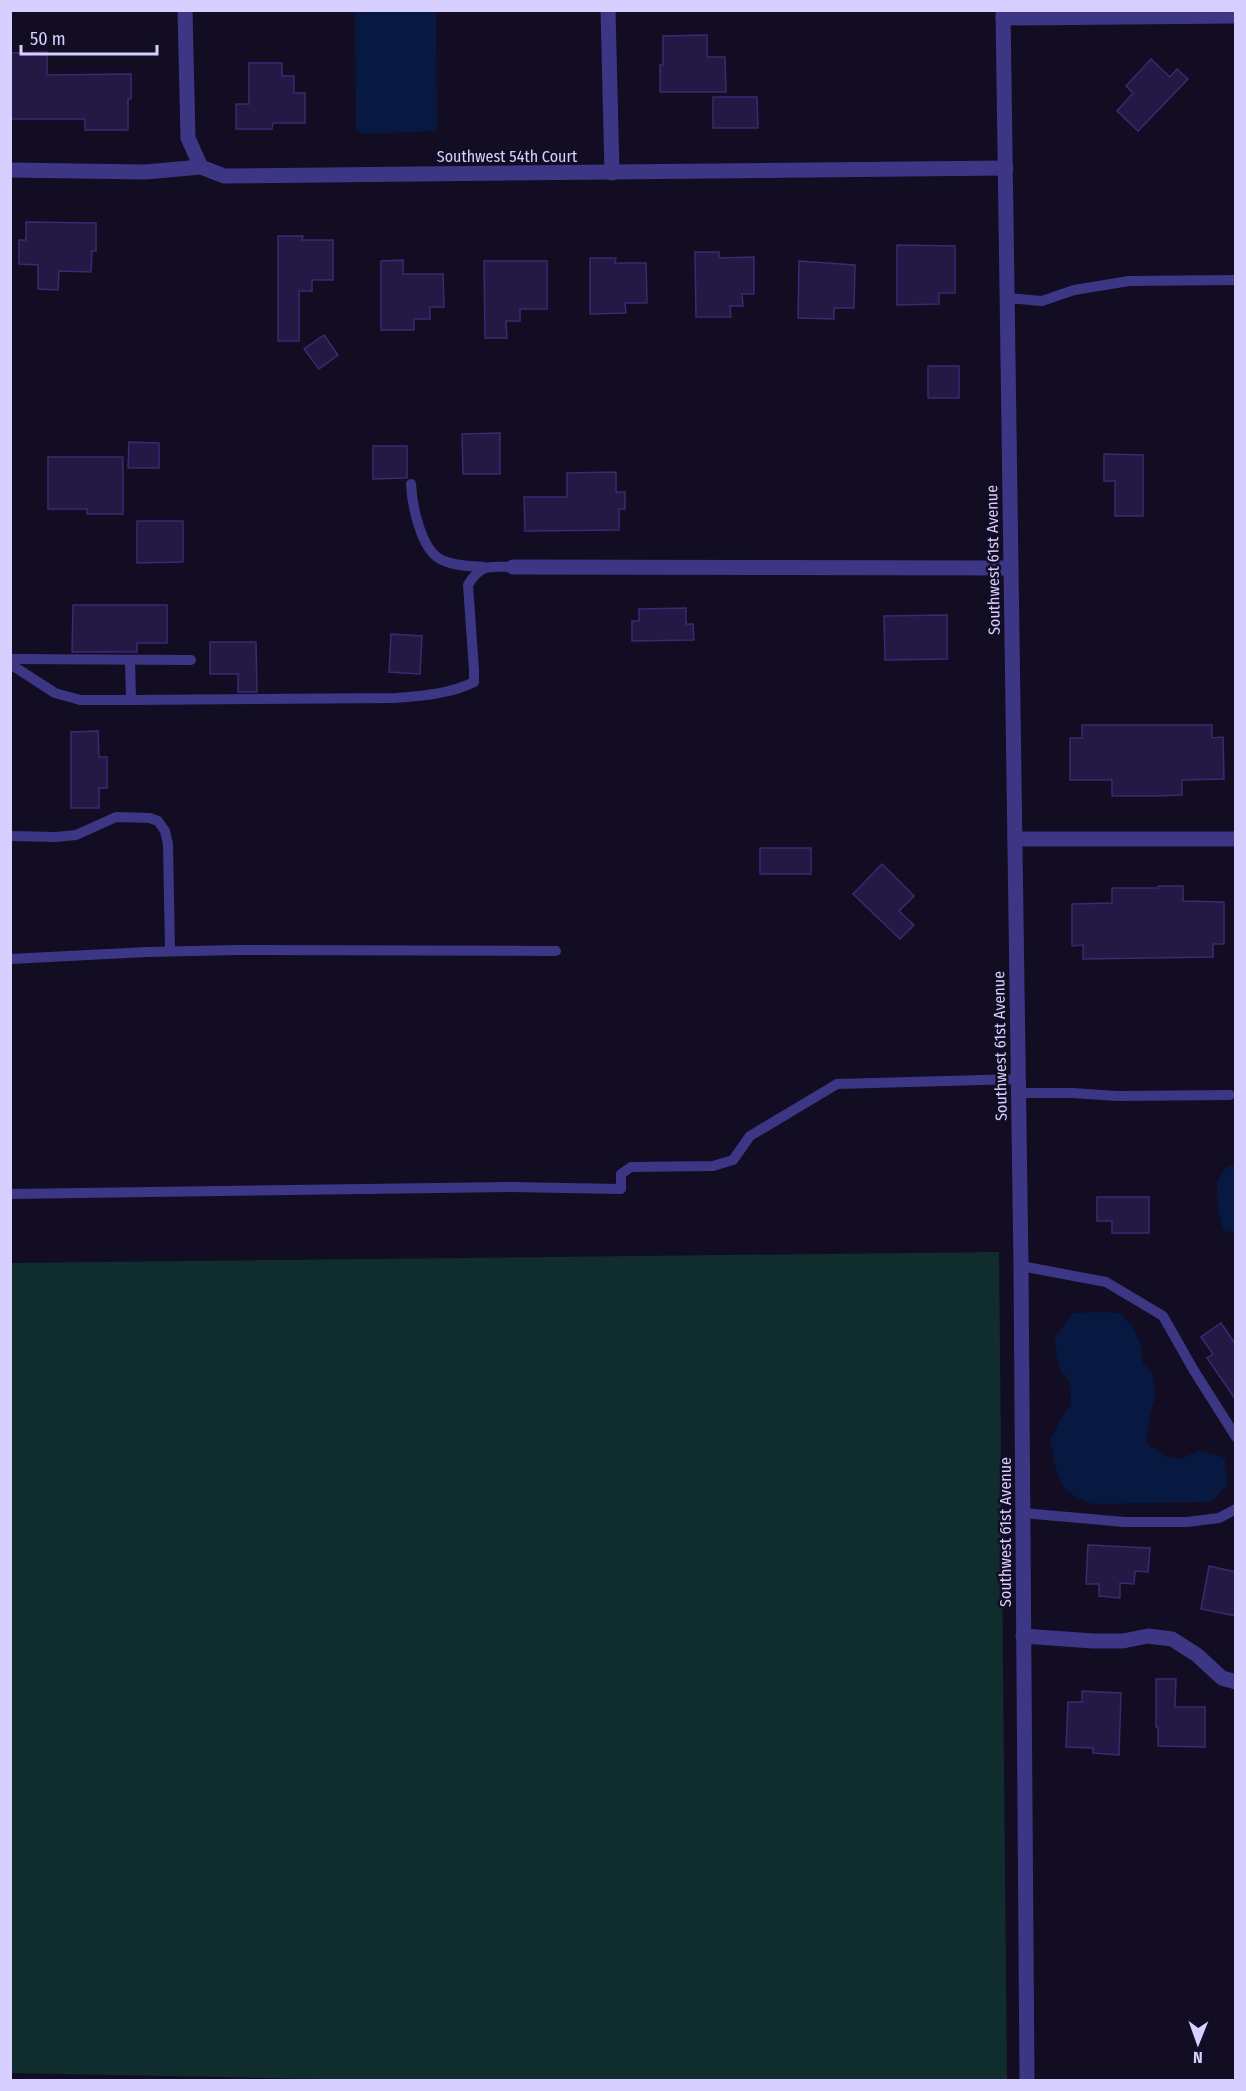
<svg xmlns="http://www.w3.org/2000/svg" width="1246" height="2091" font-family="'Fira Sans Condensed',sans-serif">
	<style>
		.green { fill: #102d2d }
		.water { fill: #071941 }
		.building { fill: #241845; stroke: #3b2972; stroke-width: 1.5 }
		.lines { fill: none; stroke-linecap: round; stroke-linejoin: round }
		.service { stroke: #3d3684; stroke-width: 10 }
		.minor { stroke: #3d3684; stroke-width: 15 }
		.tertiary { stroke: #3d3684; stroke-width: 15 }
		.labels { text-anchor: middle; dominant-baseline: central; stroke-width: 5; stroke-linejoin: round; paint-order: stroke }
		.street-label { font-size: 16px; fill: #d7cfff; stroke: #120d23 }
	</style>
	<rect width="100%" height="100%" fill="#120d23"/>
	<polygon class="green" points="999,1252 1007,2080 376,2080 11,2073 11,1263"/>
	<g class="water">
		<polygon points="355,11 436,11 437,131 362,134 356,129"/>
		<polygon points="1235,1165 1236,1165 1235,1234 1223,1230 1218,1210 1217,1182 1227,1166"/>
		<polygon points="1102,1312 1120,1313 1132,1326 1140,1343 1143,1363 1152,1373 1156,1395 1149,1418 1146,1443 1165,1456 1178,1459 1200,1451 1225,1458 1227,1485 1210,1502 1093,1504 1079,1499 1064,1488 1056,1468 1050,1441 1060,1420 1071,1405 1070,1382 1060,1370 1054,1338 1074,1313"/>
	</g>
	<g class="building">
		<polygon points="707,35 707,57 725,57 726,92 660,92 660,65 663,65 663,36"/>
		<polygon points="47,52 47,75 131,74 131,99 128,99 128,130 85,130 85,119 10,119 10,53"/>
		<polygon points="1151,59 1170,77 1177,69 1188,79 1138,131 1117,111 1133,93 1126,86"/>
		<polygon points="249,63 282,63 282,76 294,76 294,93 305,93 305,123 273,123 272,129 236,129 236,104 249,104"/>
		<polygon points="713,97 757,97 758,128 713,128"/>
		<polygon points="26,222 96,223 96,251 92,251 91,272 59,271 58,290 38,289 38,265 19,264 19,240 26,240"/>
		<polygon points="278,236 303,236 302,240 333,240 333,280 312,280 312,291 299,291 299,341 278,341"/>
		<polygon points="897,245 955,246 955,293 939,293 939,304 897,305"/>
		<polygon points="695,252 719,252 719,258 754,257 754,294 742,294 743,306 730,306 731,317 696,317"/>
		<polygon points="590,258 616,258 615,263 646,263 647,303 625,303 626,313 590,314"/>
		<polygon points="403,260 403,274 443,274 444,307 430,307 430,319 414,319 414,330 381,330 381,261"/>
		<polygon points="484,261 547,261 547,309 520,309 520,321 506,321 507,338 485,338"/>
		<polygon points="799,261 855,265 854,308 834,308 834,319 798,318"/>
		<polygon points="324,335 338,355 319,369 304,349"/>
		<rect x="928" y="366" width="31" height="32"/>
		<polygon points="500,433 500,474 463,474 462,434"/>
		<polygon points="129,442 159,443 159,468 128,468"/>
		<polygon points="373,446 407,446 407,478 373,479"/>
		<polygon points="1104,454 1143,455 1143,516 1115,516 1115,481 1104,481"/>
		<polygon points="48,457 123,457 123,514 87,514 87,509 48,509"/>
		<polygon points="616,472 616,492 625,492 625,509 619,509 619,530 525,531 524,497 567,497 567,473"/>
		<polygon points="137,521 183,521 183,562 137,563"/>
		<polygon points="73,605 167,605 167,643 137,643 137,652 72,652"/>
		<polygon points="686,608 686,624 693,624 694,640 632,641 632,621 639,621 639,609"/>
		<polygon points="947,615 947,659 885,660 884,616"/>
		<polygon points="391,634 422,636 420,674 389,672"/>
		<polygon points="210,642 256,642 257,692 238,692 238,674 210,674"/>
		<polygon points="1082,725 1212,725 1212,738 1223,737 1224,779 1182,780 1182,795 1157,796 1112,796 1112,780 1070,780 1070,738 1082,738"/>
		<polygon points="98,731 99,757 107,757 107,788 99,788 99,808 71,808 71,732"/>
		<rect x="760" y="848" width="51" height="26"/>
		<polygon points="882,864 914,896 899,911 914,925 900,939 853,894"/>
		<polygon points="1158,886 1183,886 1183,901 1224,902 1224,944 1213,944 1213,957 1083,959 1083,945 1072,946 1072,904 1112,903 1112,888 1158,888"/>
		<polygon points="1097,1197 1149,1197 1149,1233 1112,1233 1112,1221 1097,1221"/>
		<polygon points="1221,1323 1236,1345 1236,1400 1207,1358 1213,1354 1201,1337"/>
		<polygon points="1088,1545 1150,1548 1148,1572 1135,1571 1134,1584 1120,1583 1120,1598 1099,1596 1099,1584 1086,1584"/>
		<polygon points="1209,1566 1236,1572 1236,1616 1201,1609"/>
		<polygon points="1156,1679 1176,1679 1175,1707 1205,1707 1205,1747 1158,1746 1158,1727 1156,1727"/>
		<polygon points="1082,1691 1121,1693 1119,1755 1093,1753 1093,1748 1066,1747 1068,1702 1082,1702"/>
	</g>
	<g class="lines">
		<g class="service">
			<polyline points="1007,298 1042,301 1074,290 1129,281 1236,280"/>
			<path d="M411 484C412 505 421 551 442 560 455 566 470 566 484 567"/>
			<polyline points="10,659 191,660"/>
			<polyline points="10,664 55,693 80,700 131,700 130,660"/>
			<path d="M131 700 395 698C421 696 450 694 474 682V670L468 585C481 563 490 567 513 567"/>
			<polyline points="10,836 56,837 76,835 116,817 150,818 158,821 165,831 168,844 170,951"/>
			<polyline points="10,959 147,952 238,950 556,951"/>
			<polyline points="1018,1093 1072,1093 1117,1096 1230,1095"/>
			<polyline points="10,1194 510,1187 621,1189 621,1174 631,1167 713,1166 733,1160 750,1136 837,1084 1018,1079"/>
			<polyline points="1021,1266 1106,1282 1163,1316 1193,1369 1236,1437"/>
			<polyline points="1023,1513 1124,1522 1187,1522 1219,1518 1236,1509"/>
		</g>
		<g class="minor">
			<polyline points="185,10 188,138 201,167"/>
			<polyline points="608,10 612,173"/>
			<polyline points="1003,18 1236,16"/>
			<polyline points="10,170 145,172 201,167 224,176 1006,168"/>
			<polyline points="513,567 1011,568"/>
			<polyline points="1015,839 1236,839"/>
			<polyline points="1023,1636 1093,1641 1123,1641 1148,1636 1172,1639 1197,1655 1222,1678 1236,1682"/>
		</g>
		<polyline class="tertiary" points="1003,10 1021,1266 1027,2080"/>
	</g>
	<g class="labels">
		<g class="street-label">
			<text x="507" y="156">Southwest 54th Court</text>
			<text transform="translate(993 560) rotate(-91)">Southwest 61st Avenue</text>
			<text transform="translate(1000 1046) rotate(-91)">Southwest 61st Avenue</text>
			<text transform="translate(1005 1532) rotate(-90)">Southwest 61st Avenue</text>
		</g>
	</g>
	<rect width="1246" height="2091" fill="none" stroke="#d7cfff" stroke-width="24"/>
	<g transform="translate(1198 2043) rotate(181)" stroke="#120d23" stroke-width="4.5" paint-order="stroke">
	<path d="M0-4.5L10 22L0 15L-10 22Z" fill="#d7cfff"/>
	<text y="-9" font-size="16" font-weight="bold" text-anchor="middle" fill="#d7cfff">N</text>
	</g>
	<path d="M21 45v9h136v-9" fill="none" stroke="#d7cfff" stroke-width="3"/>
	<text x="30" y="45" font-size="18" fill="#d7cfff" stroke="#120d23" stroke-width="4.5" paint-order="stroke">50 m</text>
</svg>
